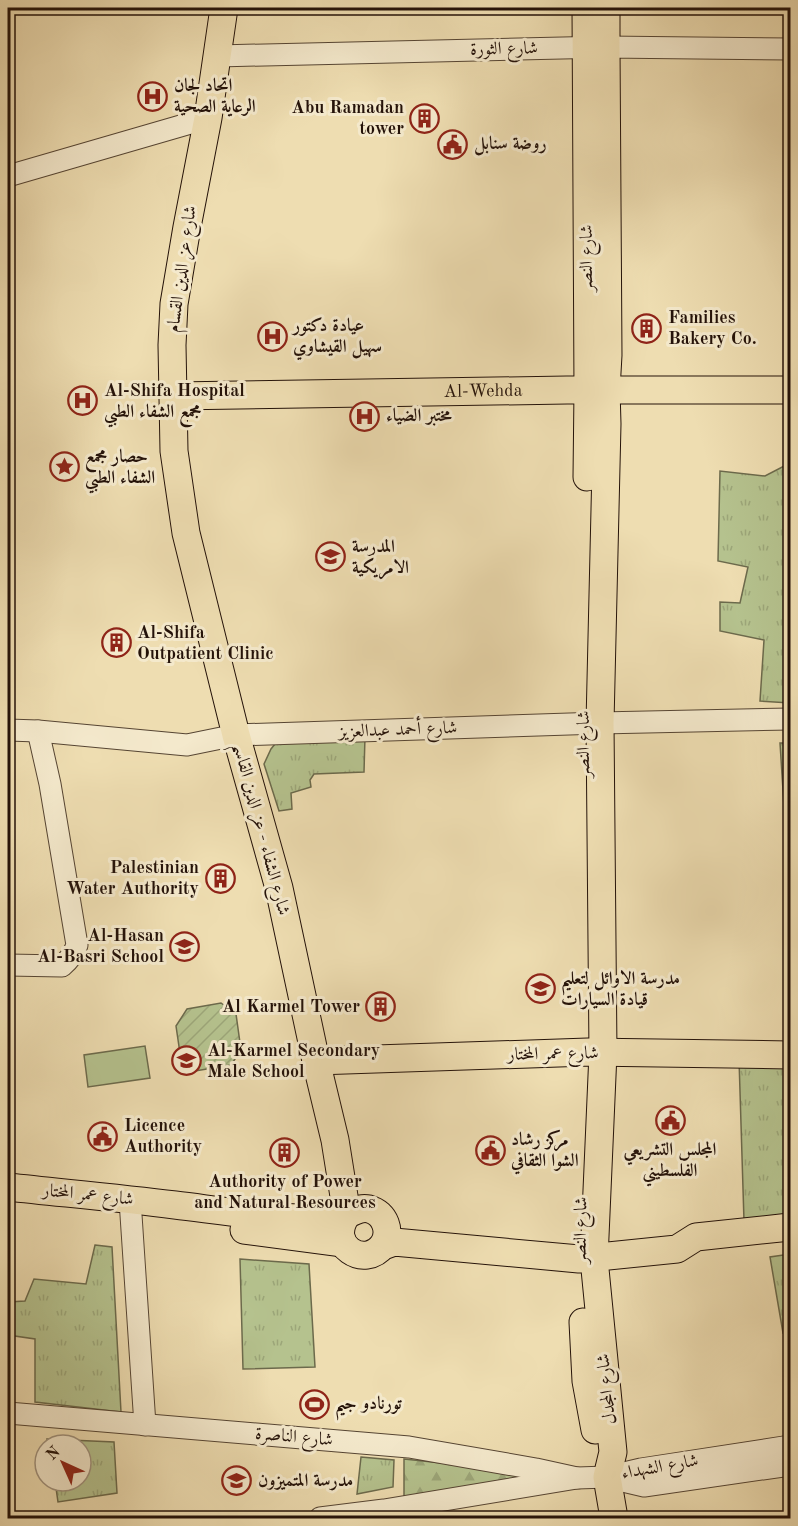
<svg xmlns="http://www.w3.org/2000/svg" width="798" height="1526" font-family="'Old Standard TT',Amiri,serif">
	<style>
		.grass { fill: url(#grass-tufts); stroke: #6c6a4c; stroke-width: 1.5 }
		.forest { fill: url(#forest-firs); stroke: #6c6a4c; stroke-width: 1.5 }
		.garden { fill: url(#garden-furrows); stroke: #6c6a4c; stroke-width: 1.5 }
		.pitch { fill: #b5c28e; stroke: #6c6a4c; stroke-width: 1.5 }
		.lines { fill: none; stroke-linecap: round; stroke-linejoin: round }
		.minor-casing { stroke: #564533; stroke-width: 23 }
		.major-casing { stroke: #241209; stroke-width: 29 }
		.minor { stroke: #f4e9cc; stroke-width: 21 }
		.major { stroke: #eeddb1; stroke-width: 27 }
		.labels { text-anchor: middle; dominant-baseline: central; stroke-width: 6; stroke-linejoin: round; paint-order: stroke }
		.street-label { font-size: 18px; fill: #241209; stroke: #f4e9cc }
		.poi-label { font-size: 18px; font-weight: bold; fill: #241209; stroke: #f4e9cc; text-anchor: start }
	</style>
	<defs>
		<pattern id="grass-tufts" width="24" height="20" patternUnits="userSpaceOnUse" patternTransform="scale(1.5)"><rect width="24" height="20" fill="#b5c28e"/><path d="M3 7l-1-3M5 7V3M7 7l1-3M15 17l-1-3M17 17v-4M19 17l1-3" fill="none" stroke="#9ca679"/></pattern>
		<pattern id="forest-firs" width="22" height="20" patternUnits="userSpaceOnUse" patternTransform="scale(1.5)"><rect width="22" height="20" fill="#b5c28e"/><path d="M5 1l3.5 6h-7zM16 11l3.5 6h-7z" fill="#9ca679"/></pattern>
		<pattern id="garden-furrows" width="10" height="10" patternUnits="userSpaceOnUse" patternTransform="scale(1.5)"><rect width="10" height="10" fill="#b5c28e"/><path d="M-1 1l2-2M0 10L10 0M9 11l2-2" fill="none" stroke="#9ca679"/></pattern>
	</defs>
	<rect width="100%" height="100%" fill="#eeddb1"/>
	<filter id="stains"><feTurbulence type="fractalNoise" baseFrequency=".00333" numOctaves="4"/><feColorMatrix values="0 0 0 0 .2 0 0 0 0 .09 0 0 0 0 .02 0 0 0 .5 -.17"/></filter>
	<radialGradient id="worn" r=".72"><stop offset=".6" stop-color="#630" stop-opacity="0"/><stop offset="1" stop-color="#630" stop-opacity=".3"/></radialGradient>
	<g class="grass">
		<polygon points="790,463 790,703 760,701 764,640 720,631 720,602 740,603 748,567 718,561 720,471 765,476"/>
		<polygon points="365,737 364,772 314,774 310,780 311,787 291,793 292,809 279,811 264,764 271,749 275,744"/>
		<polygon points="739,1059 790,1059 790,1215 744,1221"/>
		<polygon points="95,1245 112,1247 121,1412 35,1402 35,1339 8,1335 8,1302 25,1301 34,1279 86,1284"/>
		<polygon points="790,1254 790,1331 783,1333 770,1257"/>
		<polygon points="240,1259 309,1264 315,1367 243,1369"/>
		<polygon points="47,1439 114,1442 117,1493 58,1502 55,1481 81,1481 81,1445 48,1445"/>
		<polygon points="361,1457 394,1460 393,1487 357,1494"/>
	</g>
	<g class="forest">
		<polygon points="780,743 790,743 790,806 784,806"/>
		<polygon points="404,1459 537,1473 540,1477 404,1501"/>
	</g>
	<polygon class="garden" points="221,1003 236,1014 241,1050 231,1065 195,1071 181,1060 176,1026 187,1009"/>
	<polygon class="pitch" points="145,1046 150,1078 88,1087 84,1055"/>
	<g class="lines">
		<defs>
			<g id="minor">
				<polyline points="218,56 606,47 790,49"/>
				<polyline points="8,176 208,118"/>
				<polyline points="8,730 38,731 187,745 236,735 600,723 790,719"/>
				<path d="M8 965 62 966C69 960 74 954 77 945L50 784 38 731"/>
				<polyline points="130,1200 145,1425"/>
				<polyline points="8,1413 409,1447 536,1469 577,1478"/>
				<polyline points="610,1478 644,1486 790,1465"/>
				<polyline points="320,1518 384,1510 577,1478 607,1477 641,1469 790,1446"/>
			</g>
			<g id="major">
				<polyline points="224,8 208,118 187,227 174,304 172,345 174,451 186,533 236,735 279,888 316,1061 335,1140 347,1215"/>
				<polyline points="586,8 588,390 587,477"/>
				<polyline points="606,8 606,47 608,355 606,390 607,424 600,723 603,1053 594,1259 613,1452 607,1477 614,1518"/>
				<path id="s1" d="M174 396 567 390H790"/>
				<polyline points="316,1061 588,1052 790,1055"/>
				<path d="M8 1187C63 1193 119 1198 175 1205 217 1210 260 1217 303 1218 312 1218 341 1217 348 1214 356 1211 360 1207 369 1209 385 1213 392 1232 383 1245 365 1270 325 1245 347 1215"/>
				<polyline points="244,1230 343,1243"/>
				<polyline points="383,1246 394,1242 579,1259 677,1249 696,1237 790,1227"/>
				<polyline points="583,1322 586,1381 595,1430"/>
			</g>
		</defs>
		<use href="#minor" class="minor-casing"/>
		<use href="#major" class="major-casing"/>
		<use href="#minor" class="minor"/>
		<use href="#major" class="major"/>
	</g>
	<defs>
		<symbol id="hospital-ring" viewBox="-11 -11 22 22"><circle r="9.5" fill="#f4e9cc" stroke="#8f2418" stroke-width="1.5"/><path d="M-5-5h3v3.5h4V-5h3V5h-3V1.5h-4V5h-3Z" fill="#8f2418"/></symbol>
		<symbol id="building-ring" viewBox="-11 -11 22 22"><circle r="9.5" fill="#f4e9cc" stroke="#8f2418" stroke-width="1.5"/><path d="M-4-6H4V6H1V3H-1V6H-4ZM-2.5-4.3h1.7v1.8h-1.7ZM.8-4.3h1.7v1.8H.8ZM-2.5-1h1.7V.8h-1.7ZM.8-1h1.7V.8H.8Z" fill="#8f2418"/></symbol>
		<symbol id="civic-ring" viewBox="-11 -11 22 22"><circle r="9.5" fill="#f4e9cc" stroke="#8f2418" stroke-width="1.5"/><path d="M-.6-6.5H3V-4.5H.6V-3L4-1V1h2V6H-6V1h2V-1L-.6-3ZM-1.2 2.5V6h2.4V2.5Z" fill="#8f2418"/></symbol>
		<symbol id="sight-ring" viewBox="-11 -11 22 22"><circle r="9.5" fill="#f4e9cc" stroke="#8f2418" stroke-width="1.5"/><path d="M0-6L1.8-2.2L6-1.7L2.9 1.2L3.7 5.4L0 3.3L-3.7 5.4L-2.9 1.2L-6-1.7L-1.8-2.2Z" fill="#8f2418"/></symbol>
		<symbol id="school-ring" viewBox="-11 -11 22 22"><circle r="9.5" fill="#f4e9cc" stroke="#8f2418" stroke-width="1.5"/><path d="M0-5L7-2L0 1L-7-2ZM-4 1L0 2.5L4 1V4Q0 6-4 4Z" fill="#8f2418"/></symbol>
		<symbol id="stadium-ring" viewBox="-11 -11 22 22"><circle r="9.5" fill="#f4e9cc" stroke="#8f2418" stroke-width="1.5"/><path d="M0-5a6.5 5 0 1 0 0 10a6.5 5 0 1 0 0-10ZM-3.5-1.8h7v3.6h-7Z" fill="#8f2418"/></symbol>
	</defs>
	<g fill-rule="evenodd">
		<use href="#hospital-ring" x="136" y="80" width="33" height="33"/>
		<use href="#building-ring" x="408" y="102" width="33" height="33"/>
		<use href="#civic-ring" x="436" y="128" width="33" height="33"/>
		<use href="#building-ring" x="630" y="312" width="33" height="33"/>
		<use href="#hospital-ring" x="256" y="320" width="33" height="33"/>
		<use href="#hospital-ring" x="66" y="384" width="33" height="33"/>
		<use href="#hospital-ring" x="348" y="400" width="33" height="33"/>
		<use href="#sight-ring" x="48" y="450" width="33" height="33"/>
		<use href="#school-ring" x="314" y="540" width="33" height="33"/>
		<use href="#building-ring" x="100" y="626" width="33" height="33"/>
		<use href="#building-ring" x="204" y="862" width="33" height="33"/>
		<use href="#school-ring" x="168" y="930" width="33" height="33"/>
		<use href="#school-ring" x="524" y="972" width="33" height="33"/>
		<use href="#building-ring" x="364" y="990" width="33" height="33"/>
		<use href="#school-ring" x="170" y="1044" width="33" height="33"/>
		<use href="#civic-ring" x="654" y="1104" width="33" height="33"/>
		<use href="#civic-ring" x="86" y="1120" width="33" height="33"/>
		<use href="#civic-ring" x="474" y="1134" width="33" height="33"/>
		<use href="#building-ring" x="268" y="1136" width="33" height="33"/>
		<use href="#stadium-ring" x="298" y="1388" width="33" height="33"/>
		<use href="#school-ring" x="220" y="1464" width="33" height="33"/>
	</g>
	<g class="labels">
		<g class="street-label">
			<text transform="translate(504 49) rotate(-1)">شارع الثورة</text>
			<text transform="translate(587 258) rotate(-90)">شارع النصر</text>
			<text transform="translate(182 269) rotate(-82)">شارع عز الدين القسام</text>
			<text stroke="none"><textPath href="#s1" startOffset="309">Al-Wehda</textPath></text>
			<text transform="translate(398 730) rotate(-2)">شارع أحمد عبدالعزيز</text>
			<text transform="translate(584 744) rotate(-90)">شارع النصر</text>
			<text transform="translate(261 829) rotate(75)">شارع الشفاء - عز الدين القاسم</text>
			<text transform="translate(553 1054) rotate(-1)">شارع عمر المختار</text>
			<text transform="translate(88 1195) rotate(6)">شارع عمر المختار</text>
			<text transform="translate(581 1230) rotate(-89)">شارع النصر</text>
			<text transform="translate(607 1389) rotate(-96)">شارع المجدل</text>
			<text transform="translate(294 1437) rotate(5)">شارع الناصرة</text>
			<text transform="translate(660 1467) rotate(-10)">شارع الشهداء</text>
		</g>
		<g class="poi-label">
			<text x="174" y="86">اتحاد لجان<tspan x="174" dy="21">الرعاية الصحية</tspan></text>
			<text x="404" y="108" text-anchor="end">Abu Ramadan<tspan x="404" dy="21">tower</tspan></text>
			<text x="474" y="144">روضة سنابل</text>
			<text x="668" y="318">Families<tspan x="668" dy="21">Bakery Co.</tspan></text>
			<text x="293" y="326">عيادة دكتور<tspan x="293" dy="21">سهيل القيشاوي</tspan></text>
			<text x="104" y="391">Al-Shifa Hospital<tspan x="104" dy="21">مجمع الشفاء الطبي</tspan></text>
			<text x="386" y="416">مختبر الضياء</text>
			<text x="85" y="457">حصار مجمع<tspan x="85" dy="21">الشفاء الطبي</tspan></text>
			<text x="352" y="547">المدرسة<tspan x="352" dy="21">الامريكية</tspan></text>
			<text x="137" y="633">Al-Shifa<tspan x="137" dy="21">Outpatient Clinic</tspan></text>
			<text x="199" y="868" text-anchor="end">Palestinian<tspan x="199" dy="21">Water Authority</tspan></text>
			<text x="164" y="936" text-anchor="end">Al-Hasan<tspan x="164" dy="21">Al-Basri School</tspan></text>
			<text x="561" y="979">مدرسة الاوائل لتعليم<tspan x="561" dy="21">قيادة السيارات</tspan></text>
			<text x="360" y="1007" text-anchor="end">Al Karmel Tower</text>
			<text x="207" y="1051">Al-Karmel Secondary<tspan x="207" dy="21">Male School</tspan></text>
			<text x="124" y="1126">Licence<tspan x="124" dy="21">Authority</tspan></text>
			<text x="511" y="1140">مركز رشاد<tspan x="511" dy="21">الشوا الثقافي</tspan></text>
			<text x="670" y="1150" text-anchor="middle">المجلس التشريعي<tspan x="670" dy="21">الفلسطيني</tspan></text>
			<text x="285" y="1182" text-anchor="middle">Authority of Power<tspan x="285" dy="21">and Natural Resources</tspan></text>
			<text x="335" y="1404">تورنادو جيم</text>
			<text x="258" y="1481">مدرسة المتميزون</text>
		</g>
	</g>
	<rect width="798" height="1526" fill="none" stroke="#eeddb1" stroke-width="30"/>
	<rect x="9" y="9" width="780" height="1508" fill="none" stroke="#241209" stroke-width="3"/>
	<rect x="15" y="15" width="768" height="1496" fill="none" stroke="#241209" stroke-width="1.5"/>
	<g transform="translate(63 1463) rotate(315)"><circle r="28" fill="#f4e9cc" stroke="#a1937e" stroke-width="1.5"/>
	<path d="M0-4.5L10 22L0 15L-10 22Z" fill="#8f2418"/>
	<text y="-9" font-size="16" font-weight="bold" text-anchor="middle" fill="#241209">N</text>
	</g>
	<rect width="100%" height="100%" filter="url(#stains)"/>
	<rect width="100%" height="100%" fill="url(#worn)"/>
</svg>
